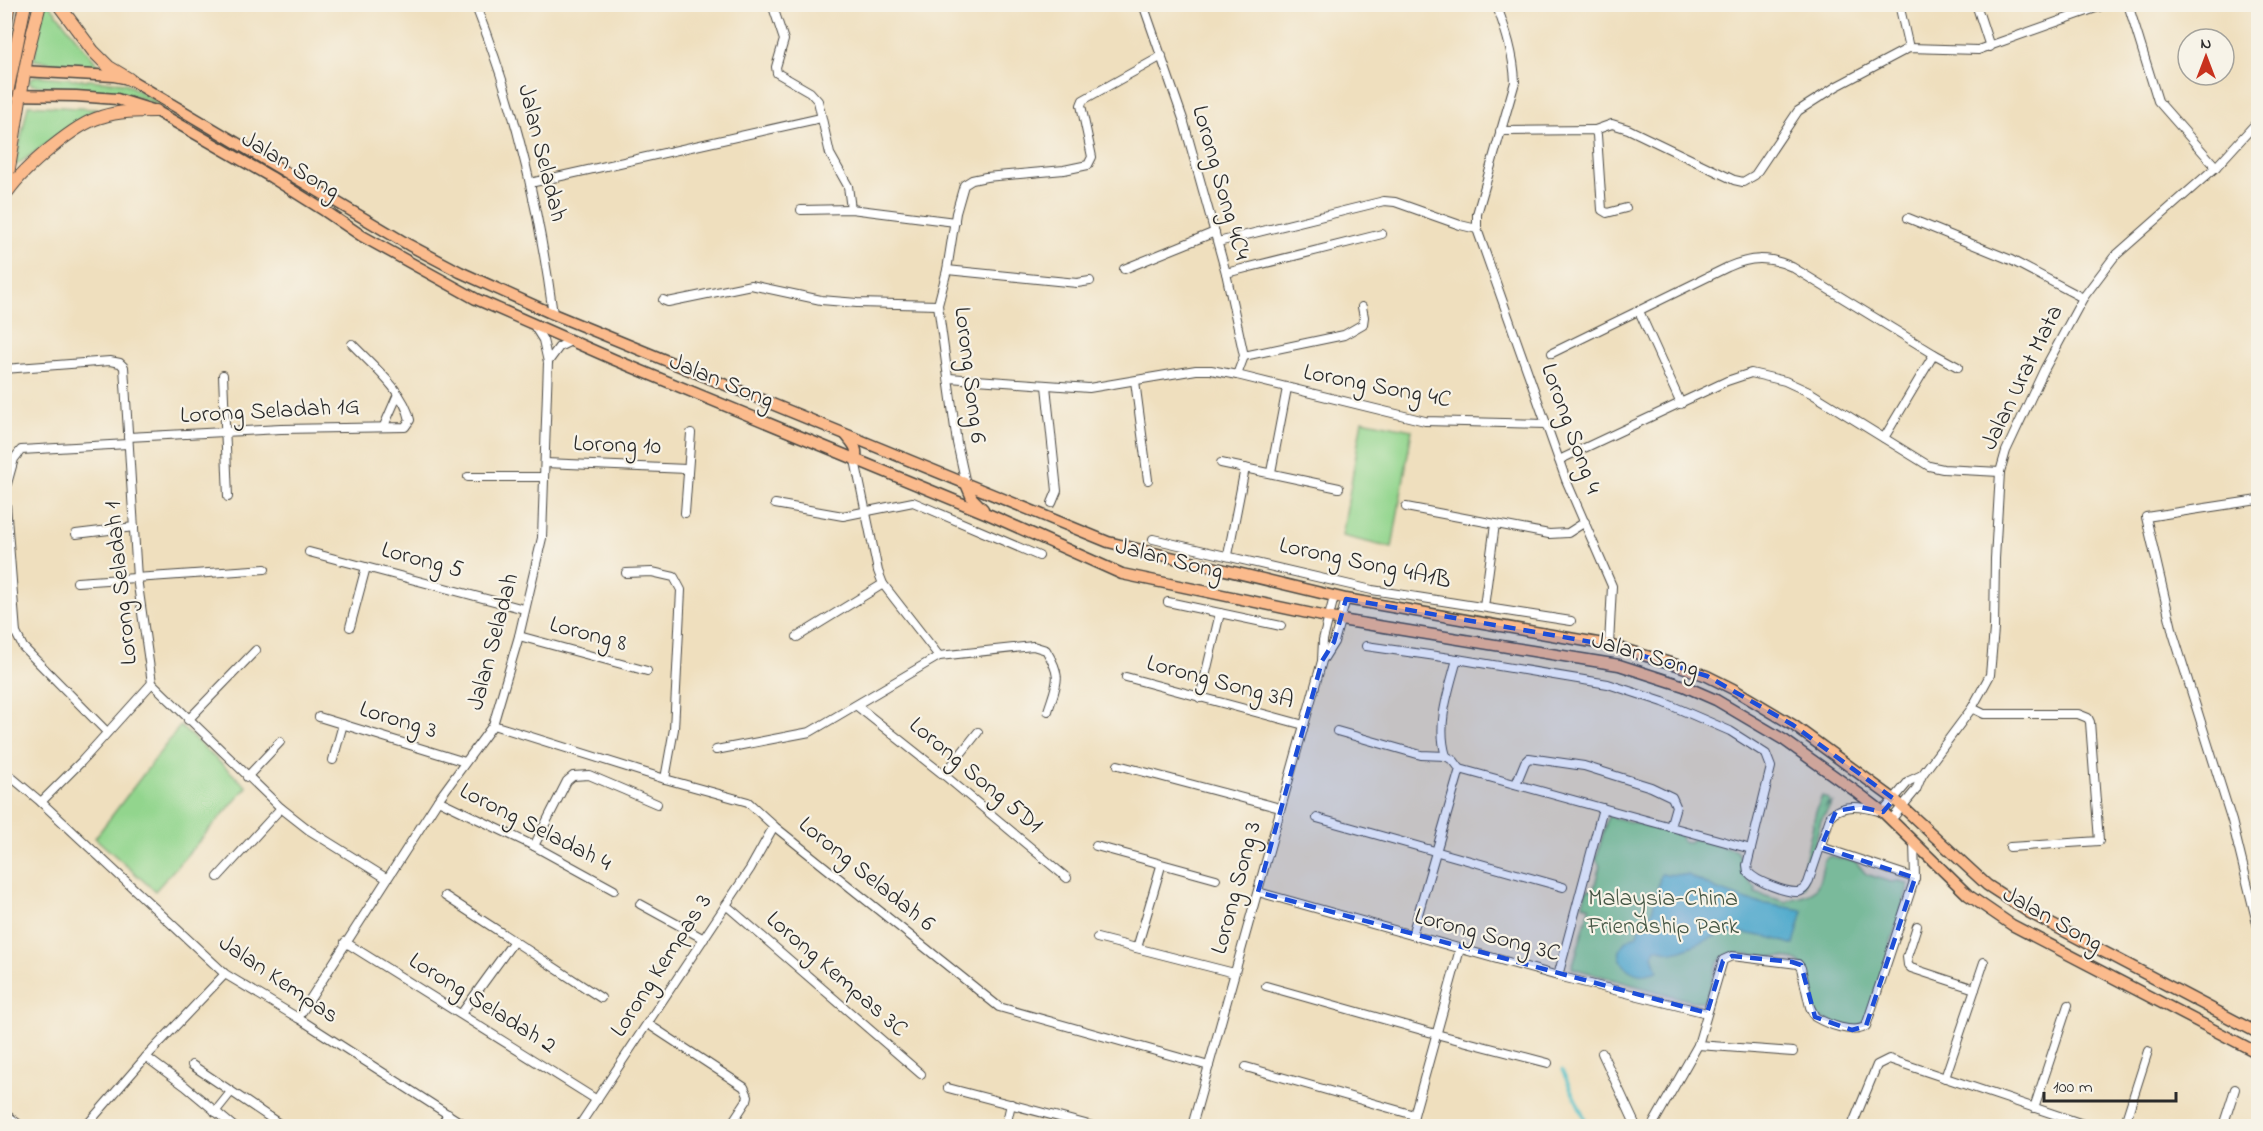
<svg xmlns="http://www.w3.org/2000/svg" width="2263" height="1131" font-family="'Indie Flower',sans-serif">
	<style>
		.green { fill: #92d58d; stroke: #5e805c; stroke-width: 1.5 }
		.water { fill: #51bfc7; stroke: #3e7579; stroke-width: 1.5 }
		.lines { fill: none; stroke-linecap: round; stroke-linejoin: round }
		.stream { stroke: #51bfc7; stroke-width: 3 }
		.minor-casing { stroke: #484641; stroke-width: 10 }
		.major-casing { stroke: #484641; stroke-width: 13 }
		.highway-casing { stroke: #484641; stroke-width: 14 }
		.minor { stroke: #fff; stroke-width: 8 }
		.major { stroke: #fbbb8d; stroke-width: 10 }
		.highway { stroke: #fbbb8d; stroke-width: 12 }
		.highway-bridge-casing { stroke: #484641; stroke-width: 14; stroke-linecap: butt }
		.highway-bridge { stroke: #fbbb8d; stroke-width: 12 }
		.marked { fill: #1d4ed8; fill-opacity: 0.2; stroke: #1d4ed8; stroke-width: 4.5; stroke-dasharray: 12 8; stroke-linejoin: round }
		.labels { text-anchor: middle; dominant-baseline: central; stroke-width: 4.5; stroke-linejoin: round; paint-order: stroke }
		.street-label { font-size: 24px; fill: #2b2b2b; stroke: #f7f3e8 }
		.park-label { font-size: 24px; fill: #455644; stroke: #f7f3e8 }
	</style>
	<rect width="100%" height="100%" fill="#f7f3e8"/>
	<filter id="ink" filterUnits="userSpaceOnUse"><feTurbulence type="fractalNoise" baseFrequency=".0167" numOctaves="2"/><feDisplacementMap in="SourceGraphic" scale="12" xChannelSelector="R" yChannelSelector="G"/><feConvolveMatrix kernelMatrix="1 2 1 2 8 2 1 2 1" color-interpolation-filters="sRGB"/></filter>
	<filter id="wash" filterUnits="userSpaceOnUse"><feTurbulence type="fractalNoise" baseFrequency=".008" numOctaves="4" result="noise"/><feDisplacementMap in="SourceGraphic" scale="24" xChannelSelector="R" yChannelSelector="G"/><feGaussianBlur stdDeviation="1.35" result="paint"/><feColorMatrix in="noise" values="0 0 0 0 0 0 0 0 0 0 0 0 0 0 0 0 0 1.4 0 .05"/><feComposite in="paint" operator="in"/></filter>
	<g filter="url(#wash)">
		<rect width="100%" height="100%" fill="#efdfbe"/>
		<g class="green">
			<polygon points="44,5 50,5 101,69 34,60"/>
			<polygon points="39,76 125,83 171,110 132,95 32,85 29,81 33,77"/>
			<polygon points="28,105 96,109 15,166"/>
			<polygon points="1362,420 1412,430 1392,548 1342,536"/>
			<polygon points="180,726 247,787 155,891 95,838"/>
			<polygon points="1822,796 1830,800 1826,806 1832,803 1821,820 1804,887 1799,888 1816,811"/>
			<path d="M1608 816 1681 835 1682 841 1689 842 1694 839 1737 851 1744 865 1745 877 1756 888 1755 893 1786 902C1792 898 1797 898 1804 896 1821 891 1821 874 1824 860L1830 856 1856 862 1866 874 1890 882 1900 881 1909 885 1866 1021 1854 1029 1820 1018 1814 1013 1801 963 1791 958 1734 953C1709 956 1717 984 1703 1001H1692L1572 968 1590 907 1583 904 1586 891 1594 888 1600 866 1596 859Z"/>
		</g>
		<path class="water" d="M1661 874 1688 875 1718 890 1753 902 1803 910 1794 945 1772 938 1738 932 1721 934 1682 950 1672 952 1656 948 1653 955 1658 971C1651 973 1646 975 1639 974 1625 971 1612 955 1625 942 1628 939 1633 938 1637 935L1639 928C1655 920 1656 890 1661 874Z"/>
		<g class="lines">
			<polyline class="stream" points="1562,1070 1588,1126"/>
		</g>
	</g>
	<g filter="url(#ink)">
		<g class="lines">
			<defs>
				<g id="minor">
					<path d="M475 4C515 104 539 208 553 314"/>
					<polyline points="772,4 784,40 776,67 777,73 810,92 818,101 830,154 848,186 851,209"/>
					<polyline points="1143,4 1183,119 1226,273 1244,356 1237,375"/>
					<path d="M1496 4C1506 30 1514 55 1515 82L1477 214V229L1566 480 1612 586 1609 645"/>
					<polyline points="1899,4 1909,48"/>
					<polyline points="1976,4 1990,47"/>
					<polyline points="2128,4 2158,101 2216,167"/>
					<polyline points="1595,130 1612,124 1628,129 1734,180 1743,182 1755,175 1798,111 1837,86 1909,48 1978,50 2107,4"/>
					<polyline points="1500,131 1595,130 1597,135 1602,210 1607,213 1626,208"/>
					<polyline points="530,183 821,118"/>
					<polyline points="801,210 851,209 955,222"/>
					<polyline points="1908,218 2011,260 2083,298"/>
					<polyline points="1218,242 1384,201 1395,202 1460,225 1477,229"/>
					<polyline points="1124,269 1215,232"/>
					<polyline points="947,270 1077,283 1090,281"/>
					<polyline points="1226,273 1382,234"/>
					<polyline points="663,300 668,302 751,285 821,300 857,303 938,305"/>
					<polyline points="1639,311 1681,404"/>
					<path d="M1552 353 1728 267C1750 257 1769 256 1792 267L1934 354 1958 367"/>
					<polyline points="1244,356 1344,335 1363,324 1364,317 1362,307"/>
					<polyline points="548,362 559,347 571,341"/>
					<polyline points="4,369 110,361 120,363 124,367 137,578 152,683 281,808 309,830 386,878"/>
					<polyline points="223,375 228,497"/>
					<polyline points="949,378 1089,388 1196,370 1211,370 1237,375 1425,421 1546,424"/>
					<polyline points="1135,381 1148,480"/>
					<polyline points="1046,386 1057,491 1052,503"/>
					<polyline points="384,426 398,394"/>
					<path d="M128 437 281 429 405 427 410 420C405 392 371 364 352 344"/>
					<polyline points="1884,438 1934,354"/>
					<polyline points="855,460 878,571 883,584 939,656"/>
					<polyline points="1559,460 1727,381 1751,373 1785,381 1811,393 1929,466 1943,469 2000,472"/>
					<polyline points="545,463 687,469"/>
					<polyline points="1221,463 1339,488"/>
					<polyline points="1271,472 1287,388"/>
					<polyline points="468,477 544,477"/>
					<polyline points="966,484 957,443 938,305 947,270 956,213 964,185 972,180 986,177 1064,170 1088,165 1092,157 1081,105 1083,100 1162,56"/>
					<polyline points="2258,500 2146,517 2173,633 2232,821 2258,927"/>
					<polyline points="775,504 843,516 913,502 1039,556"/>
					<polyline points="1406,507 1549,534 1568,533 1585,522"/>
					<polyline points="685,513 691,433"/>
					<polyline points="76,534 134,527"/>
					<polyline points="1153,539 1372,590 1571,621"/>
					<polyline points="309,552 524,609"/>
					<polyline points="1228,555 1245,468"/>
					<polyline points="626,573 652,572 674,577 681,590 674,729 665,779"/>
					<polyline points="77,582 265,569"/>
					<polyline points="1168,602 1281,626"/>
					<polyline points="1484,607 1495,524"/>
					<polyline points="350,627 366,567"/>
					<polyline points="519,636 647,671"/>
					<polyline points="797,637 883,584"/>
					<polyline points="1366,646 1457,659"/>
					<polyline points="1324,658 1334,642 1346,599"/>
					<polyline points="1126,677 1304,725"/>
					<polyline points="1200,698 1220,613"/>
					<polyline points="857,706 944,775 1067,878"/>
					<polyline points="1972,708 1984,714 2078,714 2088,718 2090,722 2099,841 2010,847"/>
					<polyline points="319,717 465,762"/>
					<polyline points="188,720 256,650"/>
					<polyline points="493,725 665,779 748,802 774,826 999,1007 1209,1066"/>
					<polyline points="1337,731 1421,755 1446,756"/>
					<polyline points="107,732 23,647 16,633 5,491 14,459 21,450 128,444"/>
					<path d="M716 750 810 732 939 656 1033 646 1046 650C1063 678 1057 682 1048 711"/>
					<polyline points="333,760 343,724"/>
					<polyline points="1118,765 1280,808"/>
					<polyline points="1460,769 1751,849"/>
					<polyline points="4,771 41,802 225,974 298,1018 466,1126"/>
					<polyline points="944,775 978,732"/>
					<polyline points="247,777 280,742"/>
					<polyline points="1516,784 1525,762 1529,758 1584,766 1651,787 1672,797 1676,806 1670,827"/>
					<polyline points="438,800 534,846 614,890"/>
					<polyline points="41,802 81,762 152,683"/>
					<polyline points="1317,818 1563,887"/>
					<polyline points="1891,820 1916,790 1922,775 1972,708 1990,675 1994,629 1995,559 2000,472 2006,451 2044,370 2083,298 2114,257 2216,167 2258,121"/>
					<polyline points="534,846 567,781 573,776 589,775 657,804"/>
					<polyline points="1096,846 1216,879"/>
					<polyline points="1821,847 1915,878"/>
					<polyline points="218,877 281,808"/>
					<polyline points="1258,892 1558,976 1707,1013"/>
					<polyline points="445,896 601,998"/>
					<polyline points="640,904 704,939"/>
					<polyline points="726,905 921,1074"/>
					<polyline points="1917,926 1907,957 1908,965 1911,968 1975,989"/>
					<path d="M1412 935 1460 769 1454 761 1446 756C1436 724 1449 690 1457 659L1608 684 1663 702 1730 731 1766 754 1771 767 1747 865 1748 872C1755 881 1786 893 1798 892 1803 891 1806 887 1808 883L1831 815C1845 802 1866 808 1883 812L1909 781 1922 775"/>
					<polyline points="1097,938 1234,973"/>
					<polyline points="345,942 597,1100"/>
					<polyline points="1137,948 1161,866"/>
					<polyline points="1558,976 1603,808"/>
					<polyline points="1266,986 1436,1034 1548,1063"/>
					<polyline points="461,1014 514,941"/>
					<polyline points="298,1018 438,800 493,725 519,636 542,538 548,362 543,340 533,324"/>
					<polyline points="648,1024 744,1087 748,1096 747,1100 730,1126"/>
					<polyline points="1698,1045 1793,1052"/>
					<polyline points="1602,1053 1636,1126"/>
					<polyline points="146,1057 185,1086 233,1126"/>
					<polyline points="192,1065 278,1123"/>
					<polyline points="1246,1067 1414,1115"/>
					<polyline points="1945,1078 1984,962"/>
					<polyline points="948,1088 1093,1126"/>
					<polyline points="2034,1108 2068,1005"/>
					<polyline points="215,1112 231,1092"/>
					<polyline points="4,1113 21,1126"/>
					<polyline points="86,1126 146,1057 225,974"/>
					<polyline points="441,1126 448,1114"/>
					<polyline points="579,1126 750,869 774,826"/>
					<polyline points="1006,1126 1011,1104"/>
					<polyline points="1192,1126 1322,661 1323,640 1334,597"/>
					<polyline points="1411,1126 1460,949"/>
					<path d="M1652 1126 1698 1045 1723 960 1732 956 1798 964 1801 968 1810 1007 1815 1017C1827 1024 1854 1035 1866 1026L1915 878 1914 842"/>
					<polyline points="1852,1126 1877,1065 1889,1059 2089,1126"/>
					<polyline points="2124,1126 2148,1051"/>
					<polyline points="2223,1126 2235,1089"/>
				</g>
				<g id="major">
					<polyline points="4,70 114,76 129,79 409,245 460,272 553,314 1108,542 1346,599 1609,645 1677,665 1707,676 1733,689 1793,725 1894,799 1987,885 2030,913 2258,1033"/>
					<polyline points="4,95 76,96 117,99 156,111 271,177 325,211 362,236 476,299 615,360 990,515 1122,574 1341,620 1619,665 1684,686 1716,700 1784,740 1858,793 1883,812 1968,895 2012,925 2258,1053"/>
					<path d="M846 435C853 444 859 449 855 460"/>
					<polyline points="966,484 972,498 983,509"/>
				</g>
				<g id="highway">
					<polyline points="58,4 93,51 109,67 129,79"/>
					<polyline points="4,33 9,4"/>
					<path d="M8 191C24 168 75 124 101 117 119 111 138 111 156 111"/>
					<polyline points="4,200 27,55 40,4"/>
				</g>
			</defs>
			<use href="#minor" class="minor-casing"/>
			<use href="#major" class="major-casing"/>
			<use href="#highway" class="highway-casing"/>
			<use href="#minor" class="minor"/>
			<use href="#major" class="major"/>
			<use href="#highway" class="highway"/>
			<defs>
				<polyline id="highway-bridge" points="4,108 25,4"/>
			</defs>
			<use href="#highway-bridge" class="highway-bridge-casing"/>
			<use href="#highway-bridge" class="highway-bridge"/>
		</g>
	</g>
	<path class="marked" d="M1346 599 1609 645 1707 676 1793 725 1894 799 1883 812 1860 807 1836 811 1821 847 1915 878 1866 1026 1852 1030 1815 1017 1801 965 1792 962 1732 956 1723 961 1707 1013 1258 892 1322 661 1334 642Z"/>
	<g class="labels">
		<g class="street-label">
			<text transform="translate(541 153) rotate(76)">Jalan Seladah</text>
			<text transform="translate(290 166) rotate(31)">Jalan Song</text>
			<text transform="translate(1220 183) rotate(74)">Lorong Song 4C4</text>
			<text transform="translate(969 375) rotate(83)">Lorong Song 6</text>
			<text transform="translate(2023 378) rotate(-64)">Jalan Urat Mata</text>
			<text transform="translate(721 382) rotate(22)">Jalan Song</text>
			<text transform="translate(1377 387) rotate(11)">Lorong Song 4C</text>
			<text transform="translate(270 412) rotate(-3)">Lorong Seladah 1G</text>
			<text transform="translate(1570 429) rotate(70)">Lorong Song 4</text>
			<text transform="translate(617 446) rotate(2)">Lorong 10</text>
			<text transform="translate(1169 560) rotate(14)">Jalan Song</text>
			<text transform="translate(422 561) rotate(15)">Lorong 5</text>
			<text transform="translate(1365 564) rotate(12)">Lorong Song 4A1B</text>
			<text transform="translate(122 583) rotate(-96)">Lorong Seladah 1</text>
			<text transform="translate(588 635) rotate(15)">Lorong 8</text>
			<text transform="translate(494 642) rotate(-75)">Jalan Seladah</text>
			<text transform="translate(1645 656) rotate(16)">Jalan Song</text>
			<text transform="translate(1220 683) rotate(15)">Lorong Song 3A</text>
			<text transform="translate(398 721) rotate(17)">Lorong 3</text>
			<text transform="translate(975 776) rotate(40)">Lorong Song 5D1</text>
			<text transform="translate(535 828) rotate(27)">Lorong Seladah 4</text>
			<text transform="translate(866 875) rotate(39)">Lorong Seladah 6</text>
			<text transform="translate(1237 888) rotate(-75)">Lorong Song 3</text>
			<text transform="translate(2052 920) rotate(29)">Jalan Song</text>
			<text transform="translate(1487 936) rotate(15)">Lorong Song 3C</text>
			<text transform="translate(662 966) rotate(-57)">Lorong Kempas 3</text>
			<text transform="translate(836 975) rotate(41)">Lorong Kempas 3C</text>
			<text transform="translate(278 980) rotate(34)">Jalan Kempas</text>
			<text transform="translate(482 1004) rotate(32)">Lorong Seladah 2</text>
		</g>
		<g class="park-label">
			<text x="1663" y="899">Malaysia-China<tspan x="1663" dy="28">Friendship Park</tspan></text>
		</g>
	</g>
	<rect width="2263" height="1131" fill="none" stroke="#f7f3e8" stroke-width="24"/>
	<g transform="translate(2206 57)"><circle r="28" fill="#f7f3e8" stroke="#a5a39c" stroke-width="1.5"/>
	<path d="M0-4.5L10 22L0 15L-10 22Z" fill="#c8321e"/>
	<text y="-9" font-size="16" font-weight="bold" text-anchor="middle" fill="#2b2b2b">N</text>
	</g>
	<path d="M2044 1092v9h132v-9" fill="none" stroke="#2b2b2b" stroke-width="3"/>
	<text x="2053" y="1092" font-size="18" fill="#2b2b2b" stroke="#f7f3e8" stroke-width="4.5" paint-order="stroke">100 m</text>
</svg>
